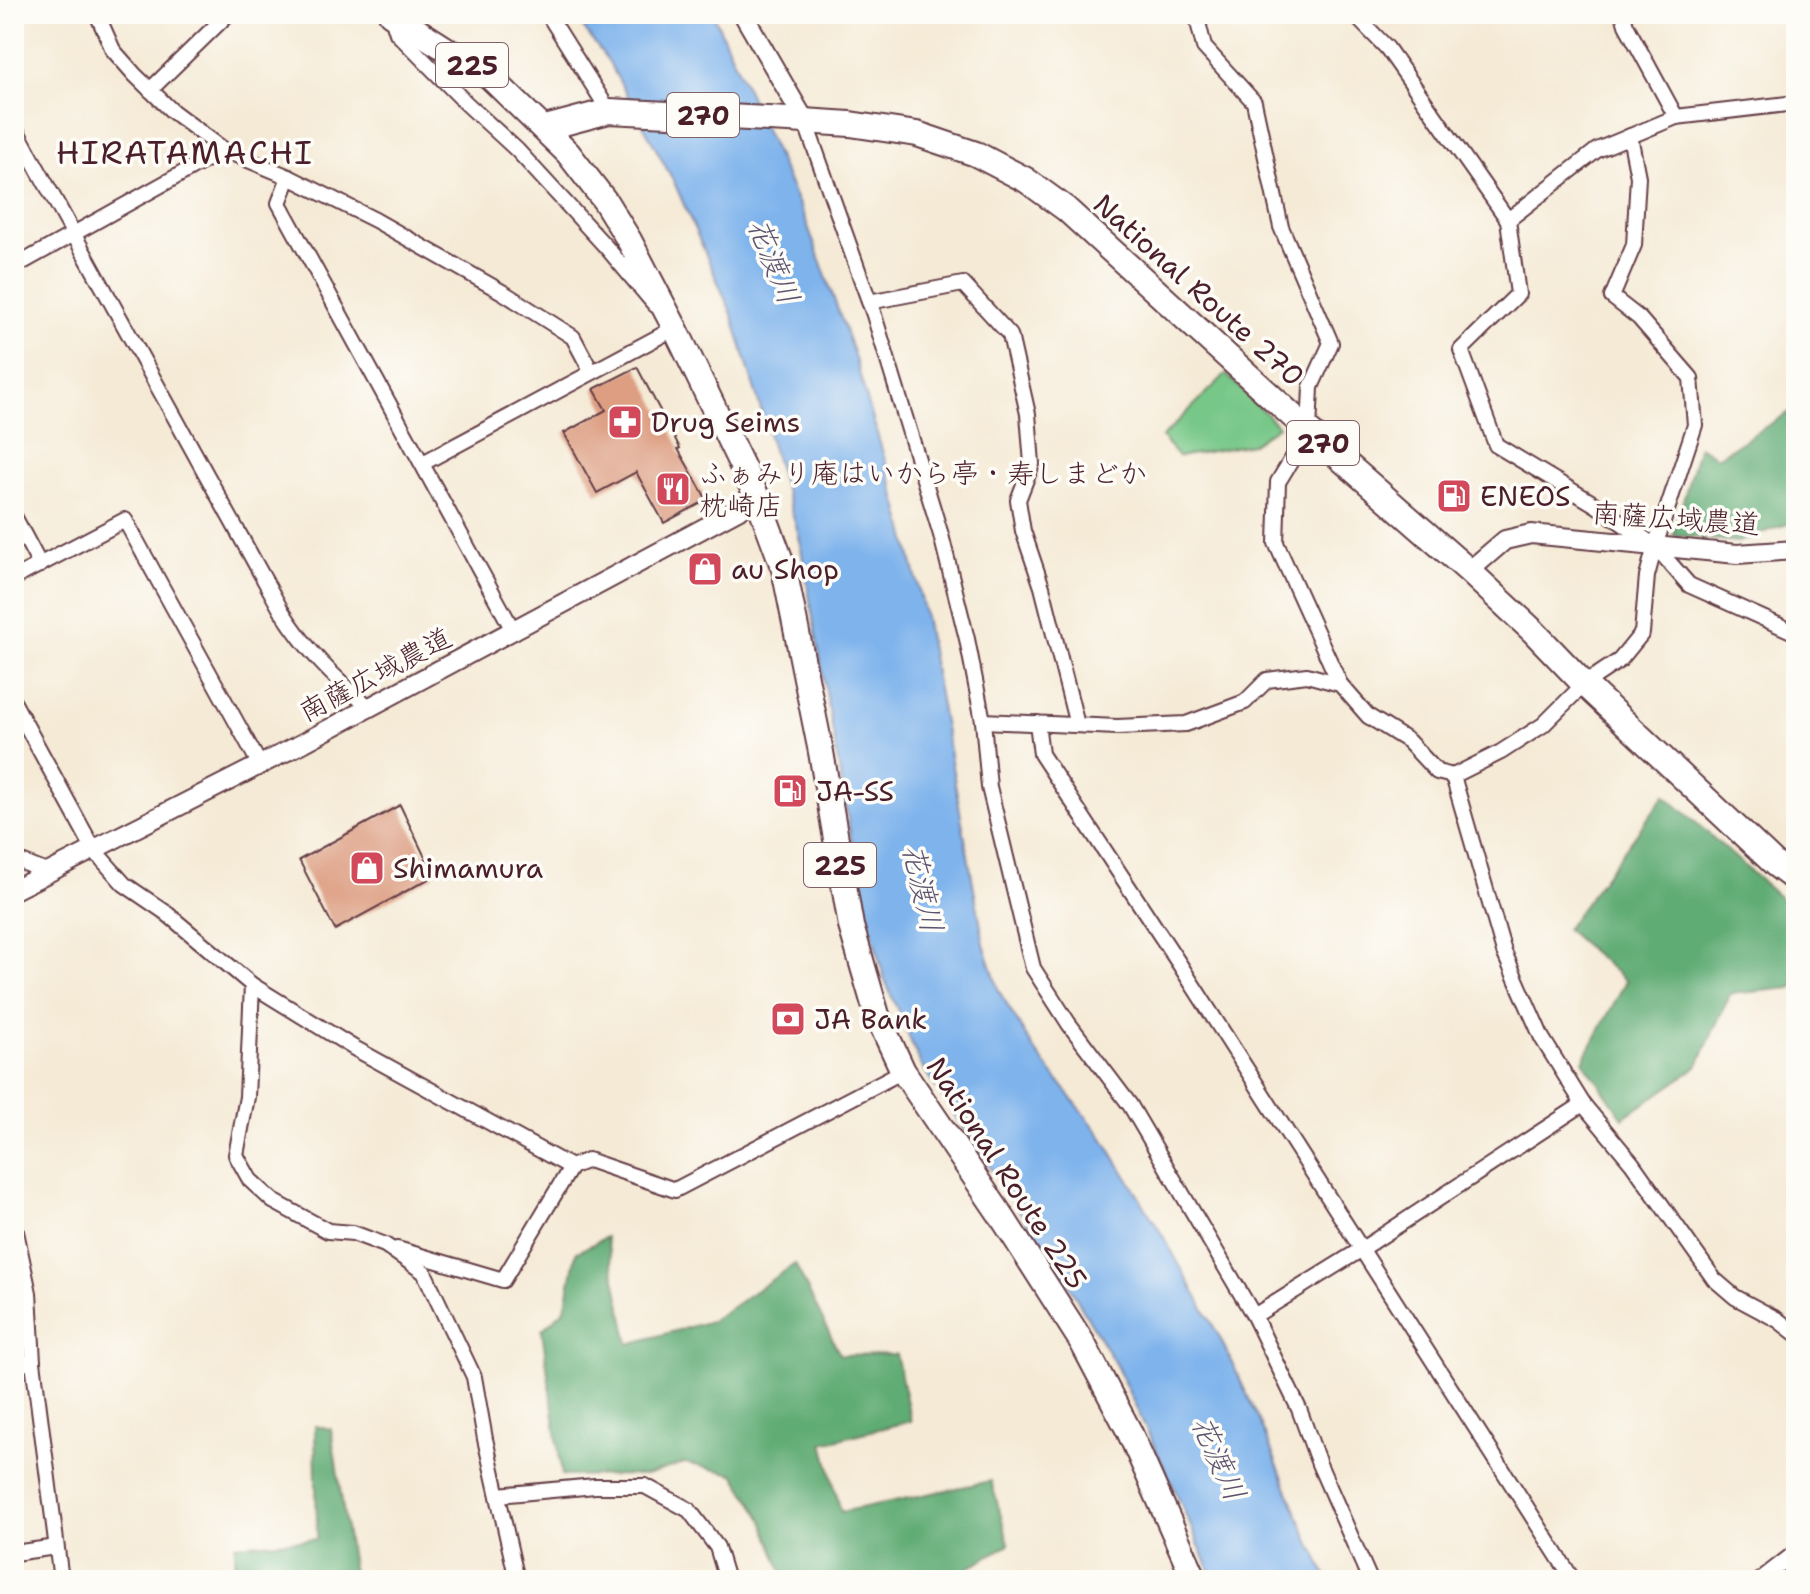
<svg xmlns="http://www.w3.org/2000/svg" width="1810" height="1594" font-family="'Shantell Sans','Klee One',sans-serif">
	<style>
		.green { fill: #77c788; stroke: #60735a; stroke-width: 2 }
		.forest { fill: #61ac74; stroke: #566650; stroke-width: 2 }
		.water { fill: #7eb3ec; stroke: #64698c; stroke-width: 2 }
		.building { fill: #dd9e82 }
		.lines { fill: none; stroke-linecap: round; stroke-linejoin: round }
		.street-casing { stroke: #643d45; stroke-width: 18 }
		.secondary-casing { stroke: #643d45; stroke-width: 22 }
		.highway-casing { stroke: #643d45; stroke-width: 28 }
		.street { stroke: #fff; stroke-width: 14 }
		.secondary { stroke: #fff; stroke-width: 18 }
		.highway { stroke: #fff; stroke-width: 24 }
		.labels { text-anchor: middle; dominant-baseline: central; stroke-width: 7; stroke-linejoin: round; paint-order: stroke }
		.shield { fill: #fdfcf7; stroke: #806168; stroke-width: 2 }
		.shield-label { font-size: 26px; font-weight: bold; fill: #4a1f2b }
		.street-label { font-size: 28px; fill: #4a1f2b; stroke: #fdfcf7 }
		.poi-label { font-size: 28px; fill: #4a1f2b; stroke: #fdfcf7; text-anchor: start }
		.water-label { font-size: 30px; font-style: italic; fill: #5c536f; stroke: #fdfcf7 }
		.quarter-label { font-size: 32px; letter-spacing: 2px; fill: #4a1f2b; stroke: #fdfcf7 }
	</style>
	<rect width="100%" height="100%" fill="#fdfcf7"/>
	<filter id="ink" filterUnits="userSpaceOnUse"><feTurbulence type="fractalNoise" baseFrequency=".0125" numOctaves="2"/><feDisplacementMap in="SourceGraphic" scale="16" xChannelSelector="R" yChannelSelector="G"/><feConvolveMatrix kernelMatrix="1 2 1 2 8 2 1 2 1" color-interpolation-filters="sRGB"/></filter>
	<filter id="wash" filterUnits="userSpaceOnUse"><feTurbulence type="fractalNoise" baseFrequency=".006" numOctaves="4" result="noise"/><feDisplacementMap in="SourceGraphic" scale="32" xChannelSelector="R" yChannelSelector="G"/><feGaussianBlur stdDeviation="1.8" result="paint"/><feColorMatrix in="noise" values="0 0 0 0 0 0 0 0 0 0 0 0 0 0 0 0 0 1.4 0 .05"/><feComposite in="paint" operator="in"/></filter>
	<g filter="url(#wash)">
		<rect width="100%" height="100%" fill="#f5ead6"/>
		<polygon class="green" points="1226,374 1278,426 1252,444 1178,457 1162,437"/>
		<g class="forest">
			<polygon points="1796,408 1796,521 1738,542 1673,535 1699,446 1717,457"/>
			<polygon points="1665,795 1796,912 1796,984 1791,988 1730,994 1697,1067 1623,1118 1583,1061 1626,981 1566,929"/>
			<polygon points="606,1237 629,1344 711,1321 795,1264 840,1355 896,1354 911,1421 823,1443 841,1512 991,1481 1009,1544 963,1571 962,1580 785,1580 762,1518 734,1474 685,1463 646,1475 562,1476 542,1330 565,1309 576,1253"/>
			<polygon points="315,1426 331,1429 354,1580 236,1580 235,1545 317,1539"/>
		</g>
		<polygon class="water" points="573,14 713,14 805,218 853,352 898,504 923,606 984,944 999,991 1035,1051 1103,1138 1166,1241 1220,1338 1259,1420 1304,1530 1329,1580 1214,1580 1175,1490 1117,1367 1064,1277 921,1065 884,978 859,884 799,536 732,314 674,182 609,62"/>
		<g id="blocks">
			<g class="building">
				<polygon points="637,367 680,448 678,449 707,500 664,523 636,472 597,493 564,433 606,410 594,389"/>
				<polygon points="400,805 434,876 335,930 299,860"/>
			</g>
		</g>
	</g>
	<g filter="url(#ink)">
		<use href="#blocks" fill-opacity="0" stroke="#643d45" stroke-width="2"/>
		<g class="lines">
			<defs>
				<g id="street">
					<polyline points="97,14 113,50 135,75 172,111 224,150 289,177 375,220 504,293 573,337 591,371"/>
					<polyline points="391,14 397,33 466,103 517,150 607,248 655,305"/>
					<polyline points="548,14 609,111"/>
					<polyline points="1196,14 1204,47 1254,102 1281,227 1331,343 1311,387 1309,431 1278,482 1276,543 1340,684"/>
					<polyline points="1354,14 1387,48 1508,220 1518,294 1461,350 1496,445 1596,505 1655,546 1689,585 1796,633"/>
					<polyline points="1623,14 1626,25 1676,117"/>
					<polyline points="150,90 228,14"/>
					<polyline points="805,121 874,315 941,535 967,639 983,721 989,787 1033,968 1069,1024 1130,1105 1254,1316 1299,1409 1319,1464 1370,1580"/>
					<path d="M14 126 281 610C308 652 332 676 370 708"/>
					<polyline points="289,177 279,203 514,632"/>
					<polyline points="1508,220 1597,150 1676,117 1796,103"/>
					<polyline points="14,267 224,150"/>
					<polyline points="869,302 963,284 1010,335 1028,414 1032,464 1018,500 1023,531 1042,587 1077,725"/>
					<polyline points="423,463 675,328 671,323"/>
					<polyline points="14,516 40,565"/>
					<polyline points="14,578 125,520 260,765"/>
					<polyline points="14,703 94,850 124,884 165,912 252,985 247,1097 236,1155 250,1180 273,1201 328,1231 353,1233 385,1245 424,1272 474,1377 485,1439 517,1580"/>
					<polyline points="983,721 1117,727 1186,724 1245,702 1267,680 1307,675 1340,684 1368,716 1408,741 1437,772 1453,776 1501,752 1543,725 1584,684 1620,660 1642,633 1647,576 1655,546 1695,425 1691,378 1639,318 1612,297 1634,245 1638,177 1630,136"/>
					<polyline points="1037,723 1041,754 1180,965 1573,1580"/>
					<polyline points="1453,776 1504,952 1542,1038 1583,1104 1632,1163 1714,1279 1735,1297 1778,1320 1796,1334"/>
					<polyline points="14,859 47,872"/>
					<polyline points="252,985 354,1048 571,1167"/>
					<polyline points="14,1222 29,1293 33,1362 61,1580"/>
					<polyline points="397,1249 503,1280 571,1167 588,1160 675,1190 903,1071"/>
					<polyline points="1254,1316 1362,1249 1583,1104"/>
					<polyline points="14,1365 33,1362"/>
					<polyline points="498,1495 595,1486 645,1486 689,1510 717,1547 727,1580"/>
					<polyline points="14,1553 56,1547"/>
					<polyline points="1760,1580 1796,1552"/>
				</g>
				<g id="secondary">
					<polyline points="743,14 805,121"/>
					<polyline points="1469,571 1505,540 1531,534 1737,554 1796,550"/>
					<polyline points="14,890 299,745 758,499"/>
				</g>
				<g id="highway">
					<polyline points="391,14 490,77 568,153 605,201 629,240 675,328 758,499 784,569 821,752 851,926 877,1015 903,1071 1004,1220 1082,1342 1129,1431 1195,1580"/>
					<polyline points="545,128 609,111 789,120 850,124 917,134 976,154 1026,180 1066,209 1309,431 1469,571 1533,631 1584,684 1776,865 1796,880"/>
				</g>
			</defs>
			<use href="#street" class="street-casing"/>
			<use href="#secondary" class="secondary-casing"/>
			<use href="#highway" class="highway-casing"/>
			<use href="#street" class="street"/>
			<use href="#secondary" class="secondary"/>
			<use href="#highway" class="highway"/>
		</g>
	</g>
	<defs>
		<symbol id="pharmacy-square" viewBox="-11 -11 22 22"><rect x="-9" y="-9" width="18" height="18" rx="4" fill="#d1495b" stroke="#fdfcf7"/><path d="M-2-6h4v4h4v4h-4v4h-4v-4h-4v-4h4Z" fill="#fff"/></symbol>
		<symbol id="restaurant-square" viewBox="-11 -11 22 22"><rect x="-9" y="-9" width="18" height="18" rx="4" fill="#d1495b" stroke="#fdfcf7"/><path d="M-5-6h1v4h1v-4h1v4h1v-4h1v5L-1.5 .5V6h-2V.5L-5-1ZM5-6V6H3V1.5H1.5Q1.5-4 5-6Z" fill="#fff"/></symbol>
		<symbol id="fuel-square" viewBox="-11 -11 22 22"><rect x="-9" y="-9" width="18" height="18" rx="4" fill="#d1495b" stroke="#fdfcf7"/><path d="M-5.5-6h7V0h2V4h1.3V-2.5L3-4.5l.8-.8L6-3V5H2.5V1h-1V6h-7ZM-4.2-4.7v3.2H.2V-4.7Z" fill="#fff"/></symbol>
		<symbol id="shop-square" viewBox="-11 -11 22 22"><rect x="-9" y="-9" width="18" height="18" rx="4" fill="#d1495b" stroke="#fdfcf7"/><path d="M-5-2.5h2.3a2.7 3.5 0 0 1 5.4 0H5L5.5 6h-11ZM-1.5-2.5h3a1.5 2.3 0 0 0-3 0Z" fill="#fff"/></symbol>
		<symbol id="bank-square" viewBox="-11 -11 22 22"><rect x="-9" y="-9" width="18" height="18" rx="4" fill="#d1495b" stroke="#fdfcf7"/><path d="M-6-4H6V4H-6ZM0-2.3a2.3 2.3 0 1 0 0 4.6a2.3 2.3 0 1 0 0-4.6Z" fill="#fff"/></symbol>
	</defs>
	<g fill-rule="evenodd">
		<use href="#pharmacy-square" x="605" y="402" width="40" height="40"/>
		<use href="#restaurant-square" x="653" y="469" width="40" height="40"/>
		<use href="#fuel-square" x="1434" y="476" width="40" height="40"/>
		<use href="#shop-square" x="685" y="549" width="40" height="40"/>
		<use href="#fuel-square" x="770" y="771" width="40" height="40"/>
		<use href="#shop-square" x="347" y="848" width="40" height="40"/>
		<use href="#bank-square" x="768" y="999" width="40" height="40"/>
	</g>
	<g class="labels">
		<g class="shield">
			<rect x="436" y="43" width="72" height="44" rx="6"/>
			<rect x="667" y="93" width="72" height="44" rx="6"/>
			<rect x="1287" y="421" width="72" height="44" rx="6"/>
			<rect x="804" y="843" width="72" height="44" rx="6"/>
		</g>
		<g class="shield-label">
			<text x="472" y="65">225</text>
			<text x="703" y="115">270</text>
			<text x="1323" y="443">270</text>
			<text x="840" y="865">225</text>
		</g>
		<g class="street-label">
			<text transform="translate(1199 290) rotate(42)">National Route 270</text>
			<text transform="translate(1676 518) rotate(4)">南薩広域農道</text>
			<text transform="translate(375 674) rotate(-28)">南薩広域農道</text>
			<text transform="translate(1007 1173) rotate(57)">National Route 225</text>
		</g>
		<g class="poi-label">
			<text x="651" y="422">Drug Seims</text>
			<text x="699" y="473">ふぁみり庵はいから亭・寿しまどか<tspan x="699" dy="32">枕崎店</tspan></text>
			<text x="1480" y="496">ENEOS</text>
			<text x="731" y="569">au Shop</text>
			<text x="816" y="791">JA-SS</text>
			<text x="393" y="868">Shimamura</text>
			<text x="814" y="1019">JA Bank</text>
		</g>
		<g class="water-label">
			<text transform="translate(774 261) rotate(68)">花渡川</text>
			<text transform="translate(923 888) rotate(77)">花渡川</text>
			<text transform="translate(1219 1458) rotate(66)">花渡川</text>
		</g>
		<g class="quarter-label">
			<text x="185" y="152">HIRATAMACHI</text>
		</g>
	</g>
	<rect width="1810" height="1594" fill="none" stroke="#fdfcf7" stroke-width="48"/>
</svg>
